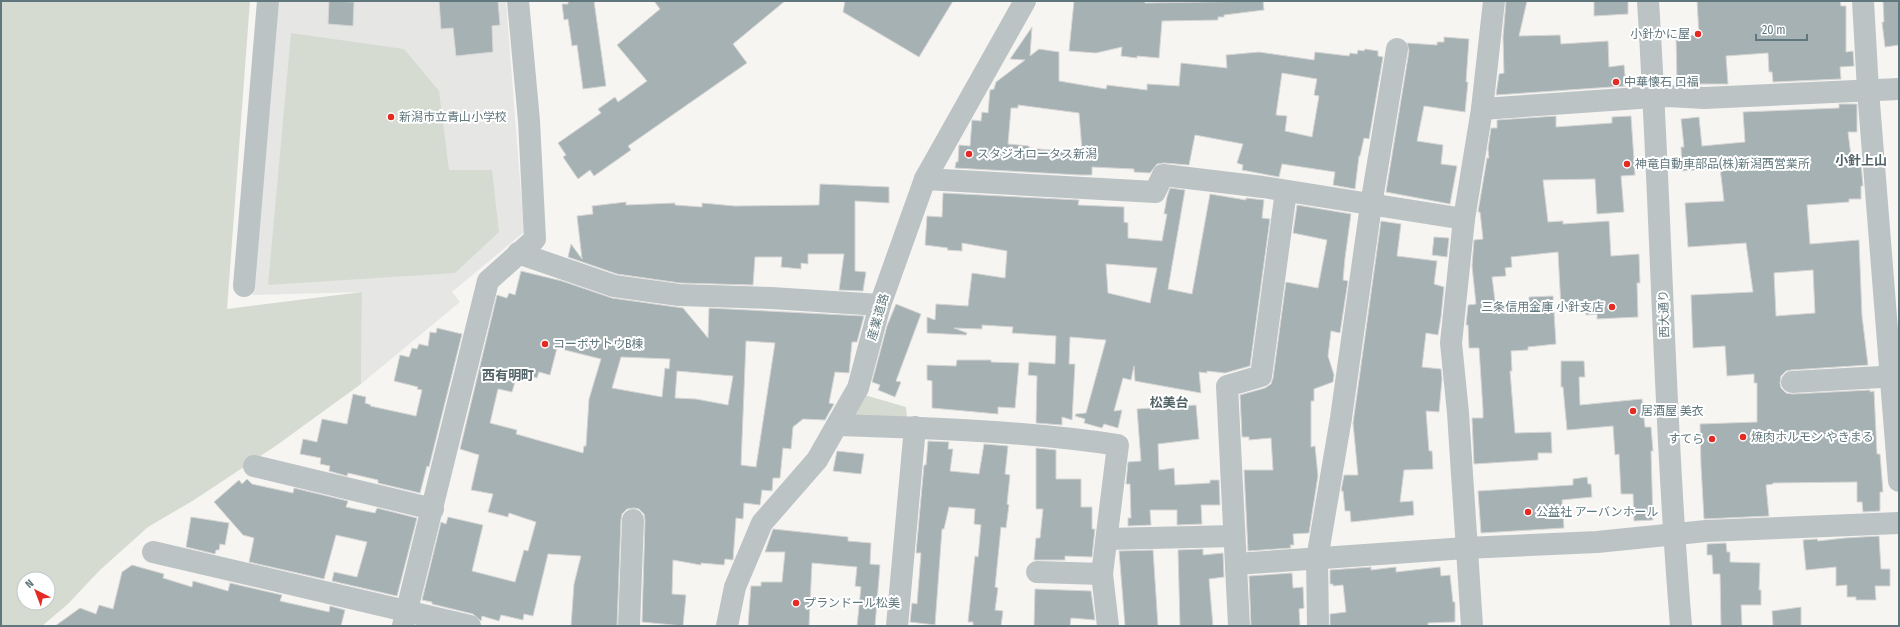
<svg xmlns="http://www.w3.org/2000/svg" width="1900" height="627" font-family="'Fira Sans Condensed','Noto Sans JP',sans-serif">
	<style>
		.built { fill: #e6e7e5 }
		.green { fill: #d6dbd1; fill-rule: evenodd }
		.building { fill: #a5b1b3; stroke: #d7d6d5; fill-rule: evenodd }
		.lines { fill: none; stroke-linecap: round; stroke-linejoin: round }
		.minor { stroke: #bcc3c5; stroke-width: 22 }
		.poi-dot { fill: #e52923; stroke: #fff; stroke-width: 1.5 }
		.labels { text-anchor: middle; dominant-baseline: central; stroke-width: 4; stroke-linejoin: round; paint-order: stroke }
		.poi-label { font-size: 12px; fill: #60777d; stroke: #fff; text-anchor: start }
		.street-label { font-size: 12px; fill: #60777d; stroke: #fff }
		.neighbourhood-label { font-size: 13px; font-weight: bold; fill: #526368; stroke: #fff }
	</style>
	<rect width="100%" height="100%" fill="#f6f5f2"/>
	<polygon class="built" points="277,1 506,1 524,232 452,292 460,302 361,384 362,292 253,295"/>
	<g class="green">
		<path d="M1 1H250L227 309 362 292 361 384 277 445 194 500 148 527 100 570 68 604 42 626H1ZM24 579H48V603H24Z"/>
		<polygon points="291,33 404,49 439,91 449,170 492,170 499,232 455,273 268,285"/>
		<polygon points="861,394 906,407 907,417 852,417"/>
	</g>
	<g class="building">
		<polygon points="329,1 354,2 353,26 328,24"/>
		<polygon points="439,1 498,1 500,25 492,26 493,52 456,56 453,28 441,29"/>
		<polygon points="568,1 594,1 606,86 583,89 577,45 572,46 568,19 564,20 562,4 568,4"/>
		<polygon points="654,1 785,1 733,44 747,63 628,146 631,150 594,176 590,170 578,179 563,157 566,155 558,143 601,113 598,109 615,97 618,102 647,81 617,45 660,9"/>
		<polygon points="845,1 953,1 919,57 843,12"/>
		<polygon points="1074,1 1145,1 1145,3 1263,1 1264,10 1224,15 1224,17 1218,17 1218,20 1162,21 1159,58 1137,56 1137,58 1121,56 1122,47 1096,53 1069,51"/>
		<polygon points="1506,1 1527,1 1519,36 1560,35 1561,44 1608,41 1609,67 1624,65 1626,86 1496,95 1499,74 1504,73 1503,37"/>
		<polygon points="1594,1 1628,1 1628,14 1594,16"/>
		<polygon points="1697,1 1840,1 1841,6 1846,6 1846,52 1853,51 1854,66 1840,67 1841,79 1773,82 1772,72 1769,72 1768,53 1726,56 1728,84 1677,84 1676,36 1699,35"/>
		<polygon points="1883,1 1899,1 1899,45 1885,47 1882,22 1884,22"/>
		<path d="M1032 27 1030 56 1039 49 1059 52V81L1106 89 1107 85 1147 90V84L1179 86 1181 63 1227 68 1226 55 1259 52 1314 60 1315 52 1349 56 1350 53 1357 54 1358 50 1364 51 1365 49 1378 51V56L1383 57 1369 139 1364 138 1360 156H1359L1355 189 1333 185 1335 172 1282 164 1279 177 1242 170 1243 165 1237 163 1243 144 1195 135 1189 165 1164 163 1157 164 1150 173 1134 172V169L1092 167V175H1080L955 168 956 162H958L959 145 970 146 972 120 981 121 982 112 988 113 990 90 994 89 996 82 1025 60 1010 59ZM1282 73 1317 79 1314 95 1319 96 1312 137 1285 131 1287 116 1276 115ZM1018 105 1079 113 1082 150 1070 149V152L1029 148V146L1008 144 1011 108H1018Z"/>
		<polygon points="1444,37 1469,39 1466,82 1468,82 1465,112 1424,106 1417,141 1443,145 1441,164 1457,166 1450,204 1386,192 1409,51 1407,43 1437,45 1437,42 1444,42"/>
		<path d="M1839 104H1857V132H1848L1852 164 1861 163 1863 186H1861V199H1849V202L1807 205 1810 244 1859 240 1862 316 1868 365 1791 370 1786 371 1781 376 1780 383 1781 388 1786 393 1792 394 1870 390V392L1874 391 1877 454H1880L1883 492H1880V511L1863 512 1862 502H1857V482L1773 483V484L1766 485 1769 516 1704 519 1701 466 1700 424 1757 422V383H1754V374L1727 376 1725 346 1693 348 1691 295 1753 292 1746 243 1688 247 1685 203 1724 201 1720 168 1682 171 1681 147H1684L1681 119 1699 117 1702 146 1745 142 1743 112 1839 108ZM1813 270 1815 313 1776 316 1774 273Z"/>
		<polygon points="1556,116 1556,127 1612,123 1612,117 1631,116 1635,175 1621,176 1624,212 1597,214 1595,179 1543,180 1548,222 1563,221 1563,224 1609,221 1611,256 1639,254 1640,283 1637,283 1638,317 1597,319 1597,314 1586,315 1586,306 1561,308 1558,252 1511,257 1512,267 1505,268 1506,276 1492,277 1496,309 1529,307 1529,297 1553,296 1556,344 1528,347 1528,350 1511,351 1512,371 1510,371 1515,433 1551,432 1552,453 1538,453 1538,460 1474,464 1472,418 1483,418 1483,410 1479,348 1469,348 1468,325 1466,325 1468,305 1476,304 1472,266 1474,240 1483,239 1480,212 1478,212 1487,158 1489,158 1488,149 1491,128 1497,128 1497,120"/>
		<polygon points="820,184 889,187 889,203 855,201 855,271 866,272 863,291 839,290 844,254 808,254 808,264 801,263 801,269 781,267 782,257 755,257 753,285 680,283 617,274 568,257 571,244 582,259 577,216 593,214 592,206 626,202 626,205 675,203 675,205 702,207 702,203 735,206 819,205"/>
		<path d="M1170 188 1185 190 1168 289 1192 294 1210 194 1246 200V198L1264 200 1262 218 1270 219 1250 366 1225 373 1207 371V373L1199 372 1201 393 1135 381 1134 366 1131 380 1123 378 1114 411 1122 410 1118 428 1104 424 1102 428 1084 423 1085 419 1075 416 1076 414 1086 413 1106 340 1070 337 1069 364H1075L1072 420 1062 417V425L1036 423 1037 376 1028 375 1029 362 1055 364 1056 336 1012 333 1013 327 982 325V329L954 328 967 333 966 335 927 333V317L935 320 936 304 968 306 972 273 1005 278 1007 251 962 243V251L947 250 948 248 925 245 927 216 942 217 943 193 1079 200 1078 205 1124 207V222L1128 223V238L1162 241 1167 214H1164L1167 197ZM1106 264 1157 268 1150 303 1108 293Z"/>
		<polygon points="1297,205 1351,214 1345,258 1343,280 1348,281 1340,333 1331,331 1328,356 1334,375 1333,382 1314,389 1314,401 1311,401 1311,447 1315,446 1318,476 1309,533 1293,534 1294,545 1290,545 1291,548 1248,551 1244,470 1273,470 1271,438 1249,440 1249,437 1242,437 1240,395 1265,388 1271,384 1273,378 1286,282 1318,288 1327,240 1293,233"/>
		<polygon points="1381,221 1401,224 1397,256 1437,261 1434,284 1444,287 1441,317 1438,335 1426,333 1422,367 1441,369 1442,379 1439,412 1426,411 1429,451 1432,451 1433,469 1404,470 1400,502 1413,501 1414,515 1351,522 1350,511 1345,511 1343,491 1341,491 1344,475 1358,475 1353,423"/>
		<polygon points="1434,237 1449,238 1447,257 1432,255"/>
		<path d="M521 271 562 281 612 298 683 308 708 338 709 308 864 316 857 342H852L849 373 835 372 829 403 834 404 825 420 803 419 793 427 791 449 783 448 780 478H773L772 491 762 490 760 505 744 503 743 519 736 518 733 560 725 559 724 565 701 563V565L673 560 672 594 686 595 683 626 642 622 645 520 644 514 639 509 634 508 627 509 622 514 621 520 617 626H571L574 584 581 556 548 554 533 616 524 614 523 620 501 615 499 621 482 616 481 621 473 614 432 604V602L422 600 441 522 446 524 448 517 483 525 472 571 515 582 524 550 528 551 536 522 509 513 508 517 488 512 493 494 471 490 479 455 460 449 497 295 507 298 509 293 515 295ZM746 341 775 343 756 467 741 465ZM557 348 601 359 589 399 586 446H584L583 453 516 434 517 430 490 423 498 389 512 392 518 372 537 378 539 372 550 375ZM621 357 670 359 669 369 665 368 662 397 612 388ZM677 371 733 376 728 405 696 399 675 398Z"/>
		<polygon points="896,304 921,314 896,381 901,382 895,397 878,390 880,385 872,382 887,326"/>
		<polygon points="437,328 462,334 429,467 427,466 420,493 378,483 378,480 348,473 347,476 329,471 330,466 320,464 321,458 300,454 303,439 317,442 322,419 347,424 353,394 366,397 365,403 371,405 370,406 416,416 422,390 417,389 418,387 394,381 400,355 409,357 412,348 417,349 419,344 428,346 430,332 436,333"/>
		<polygon points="957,360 991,360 991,362 1019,363 1015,408 998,407 998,414 932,408 932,381 927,380 927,365 956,366"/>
		<polygon points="1561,361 1584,361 1585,377 1579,377 1580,405 1642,399 1645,427 1651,427 1653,451 1651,451 1653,520 1634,521 1633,494 1621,494 1619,454 1615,455 1613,426 1567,430 1563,387 1561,387"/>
		<polygon points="1196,405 1199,439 1158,444 1159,470 1174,468 1175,485 1210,483 1210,480 1219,480 1220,505 1201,505 1202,524 1177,525 1177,510 1150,510 1151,525 1128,526 1128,518 1131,518 1130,484 1126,484 1128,462 1141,461 1137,409"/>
		<polygon points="928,441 949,442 948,449 953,449 950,471 979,474 984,444 1008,446 1005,474 1010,475 1007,504 1009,505 1006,528 1001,527 995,587 998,588 995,610 1003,611 1001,626 973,626 973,622 968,622 975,556 978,557 981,525 974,524 975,509 949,507 944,529 942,529 935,625 910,622 912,603 917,604 921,553 916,553 924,465 926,465"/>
		<polygon points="1036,448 1056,450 1056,479 1081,479 1081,507 1092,507 1092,529 1095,529 1092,557 1065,556 1065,560 1034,560 1036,538 1040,538 1043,509 1036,509"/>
		<polygon points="837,451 864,454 861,474 833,471"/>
		<polygon points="1587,477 1588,484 1591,484 1592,497 1562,500 1564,528 1481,533 1478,491 1573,485 1573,479"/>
		<polygon points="247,479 252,484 293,493 294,488 348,501 346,507 375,513 377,508 417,518 397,596 332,581 334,572 357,577 367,542 336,535 324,579 249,562 254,538 243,535 214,502 239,480 242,484"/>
		<polygon points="191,517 229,523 225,545 220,544 219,550 216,550 215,554 186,547"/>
		<polygon points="773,529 848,537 848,541 871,543 870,564 880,565 875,626 857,626 861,587 855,586 857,567 812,563 809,626 748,626 751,586 761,586 761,582 782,582 785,552 765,552"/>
		<polygon points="1879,536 1881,569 1890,569 1890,586 1875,586 1876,600 1856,600 1856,597 1847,597 1847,585 1836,586 1836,567 1806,570 1803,540 1817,539 1818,541 1845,538"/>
		<polygon points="1726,543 1727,552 1730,552 1730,562 1760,563 1759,590 1761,590 1761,605 1741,605 1742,626 1721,626 1720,574 1713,574 1712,555 1707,555 1707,544"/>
		<polygon points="1203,549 1203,555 1223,553 1224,577 1209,579 1213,626 1180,626 1178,550"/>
		<polygon points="1153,550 1158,626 1125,626 1119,551"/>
		<polygon points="132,565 164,574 163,578 192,587 193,581 228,591 230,583 282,595 280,601 329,612 330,606 345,610 341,626 55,626 80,608 96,614 99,605 113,609 122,572"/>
		<polygon points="1371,567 1371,570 1396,567 1396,572 1440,567 1441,576 1450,575 1453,602 1455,602 1455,622 1428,623 1428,626 1330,626 1330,614 1346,612 1343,585 1333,586 1333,584 1330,584 1330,570"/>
		<polygon points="1292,573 1293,588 1303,587 1304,608 1299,609 1300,626 1251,626 1249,576"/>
		<polygon points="1035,589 1091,591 1095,620 1071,618 1070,626 1034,626"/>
		<polygon points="1801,607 1801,626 1773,626 1772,611"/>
	</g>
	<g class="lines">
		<g class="minor">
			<path d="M1648 1C1661 209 1664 418 1681 626"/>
			<polyline points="1863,1 1868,90 1899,481"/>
			<polyline points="1482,109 1668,96 1704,98 1899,89"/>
			<polyline points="925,179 1155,192 1163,175 1263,187 1464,219"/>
			<polyline points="518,253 614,286 679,295 771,298 880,305"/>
			<polyline points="244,286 268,1"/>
			<polyline points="1792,382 1899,376"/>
			<path d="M837 425C931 428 1026 431 1118 445L1102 574 1037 572"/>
			<polyline points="254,466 433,509"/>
			<polyline points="1107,539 1234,536"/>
			<polyline points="153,552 470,626"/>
			<polyline points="1236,564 1466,548 1597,542 1706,531 1899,523"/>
			<polyline points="1102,574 1108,626"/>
			<polyline points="403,626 488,281 535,239 529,121 518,1"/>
			<polyline points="629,626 633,520"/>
			<polyline points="727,626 735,587 762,523 817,460 858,388 880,305 925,179 1025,1"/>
			<polyline points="897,626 915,427"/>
			<polyline points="1239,626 1227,386 1261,376 1286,191"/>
			<polyline points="1318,626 1317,559 1341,418 1371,205 1397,49"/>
			<polyline points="1472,626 1458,413 1451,343 1464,219 1482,109 1494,1"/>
		</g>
	</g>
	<g class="poi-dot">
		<circle cx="1698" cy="34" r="4"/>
		<circle cx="1616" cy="82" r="4"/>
		<circle cx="391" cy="117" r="4"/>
		<circle cx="969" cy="154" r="4"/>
		<circle cx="1627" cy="164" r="4"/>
		<circle cx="1612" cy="307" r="4"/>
		<circle cx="545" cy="344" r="4"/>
		<circle cx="1633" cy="411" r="4"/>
		<circle cx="1743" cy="437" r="4"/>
		<circle cx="1712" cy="439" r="4"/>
		<circle cx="1528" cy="512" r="4"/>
		<circle cx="796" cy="603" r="4"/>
	</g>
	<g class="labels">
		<g class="poi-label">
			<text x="1690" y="34" text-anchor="end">小針かに屋</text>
			<text x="1624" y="82">中華懐石 口福</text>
			<text x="399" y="117">新潟市立青山小学校</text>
			<text x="977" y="154">スタジオロータス新潟</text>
			<text x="1635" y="164">神竜自動車部品(株)新潟西営業所</text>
			<text x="1604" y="307" text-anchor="end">三条信用金庫 小針支店</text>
			<text x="553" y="344">コーポサトウB棟</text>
			<text x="1641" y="411">居酒屋 美衣</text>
			<text x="1751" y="437">焼肉ホルモン やきまる</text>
			<text x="1704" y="439" text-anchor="end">すてら</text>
			<text x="1536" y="512">公益社 アーバンホール</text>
			<text x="804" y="603">プランドール松美</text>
		</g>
		<g class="street-label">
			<text transform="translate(1664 314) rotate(-92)">西大通り</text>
			<text transform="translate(878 317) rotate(-74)">産業道路</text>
		</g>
		<g class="neighbourhood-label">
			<text x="1861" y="160">小針上山</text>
			<text x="508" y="375">西有明町</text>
			<text x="1169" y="402">松美台</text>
		</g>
	</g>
	<rect width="1900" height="627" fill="none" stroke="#60777d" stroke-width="4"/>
	<g transform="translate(36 591) rotate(318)"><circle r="19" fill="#ffffff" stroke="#bfc9cb"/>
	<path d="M0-3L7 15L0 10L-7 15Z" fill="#e52923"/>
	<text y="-6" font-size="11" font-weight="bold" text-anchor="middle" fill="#60777d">N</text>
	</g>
	<path d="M1756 34v6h51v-6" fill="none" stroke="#60777d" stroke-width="2"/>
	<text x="1762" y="34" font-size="12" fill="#60777d" stroke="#ffffff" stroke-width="3" paint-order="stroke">20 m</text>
</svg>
